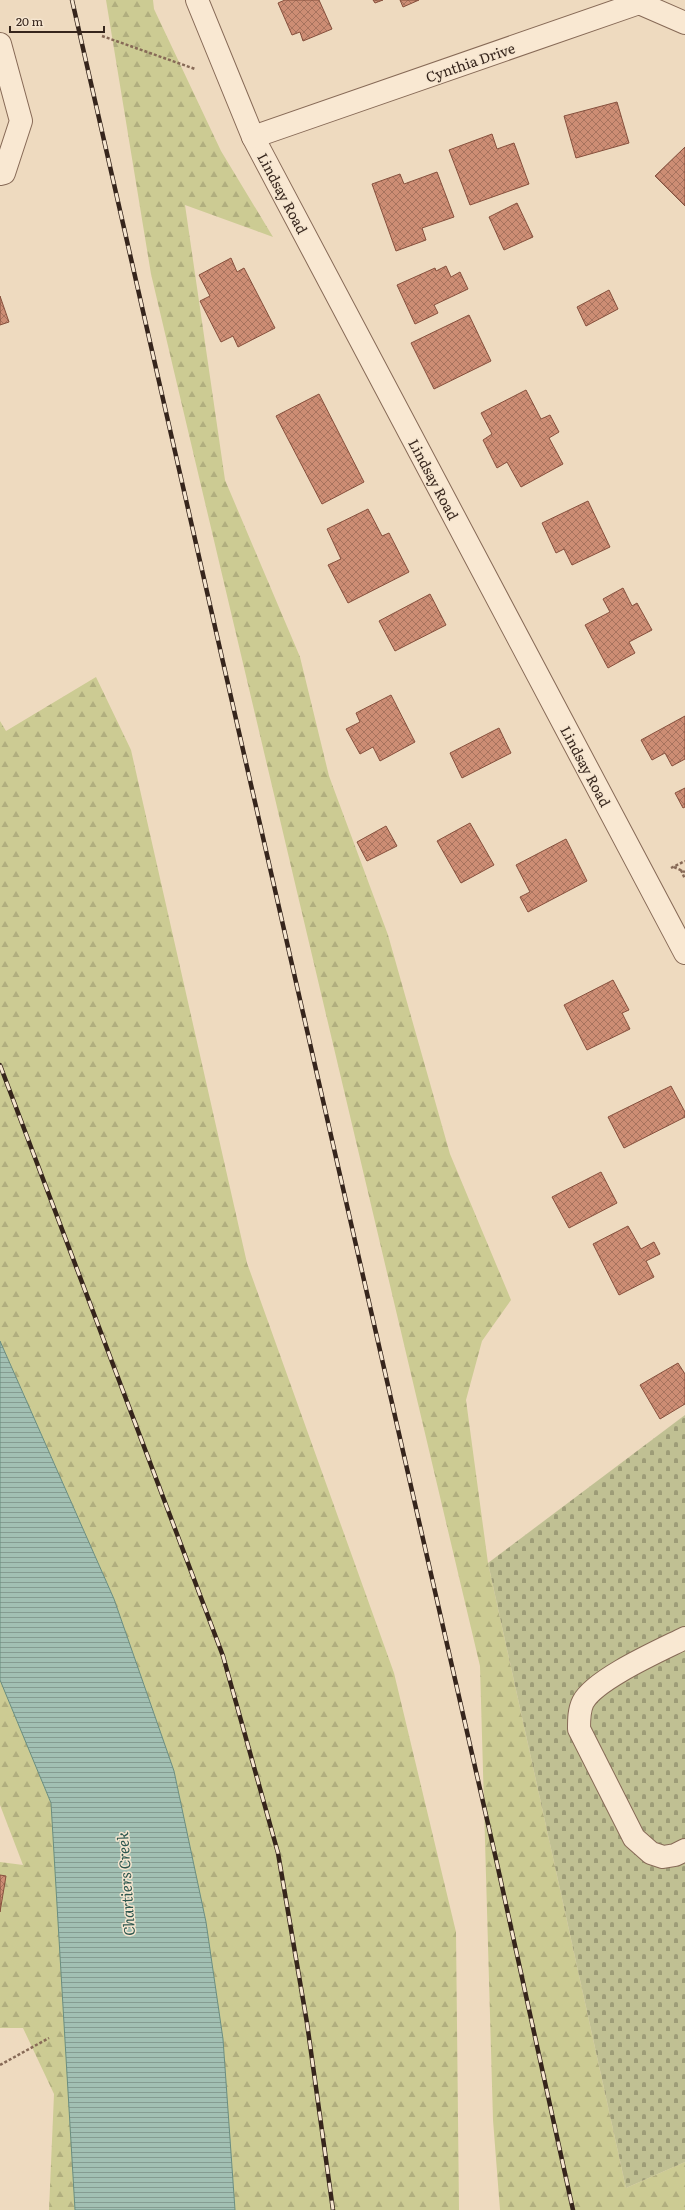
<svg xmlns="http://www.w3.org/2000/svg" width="685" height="2210" font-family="Literata,serif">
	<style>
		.forest { fill: url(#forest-firs) }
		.cemetery { fill: url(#cemetery-stones) }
		.water { fill: url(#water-rules); stroke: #6a8e80 }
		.building { fill: url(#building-cross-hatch); stroke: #86503d }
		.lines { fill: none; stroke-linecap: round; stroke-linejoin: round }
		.minor-casing { stroke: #876a57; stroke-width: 24 }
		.path { stroke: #876a57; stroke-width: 2.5; stroke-dasharray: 3 2; stroke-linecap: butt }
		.minor { stroke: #f9e8d2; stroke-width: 22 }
		.rail-casing { stroke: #36251c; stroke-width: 4.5 }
		.rail { stroke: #f5e5cf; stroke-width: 3; stroke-dasharray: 9; stroke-linecap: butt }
		.labels { text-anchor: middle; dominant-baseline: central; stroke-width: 3; stroke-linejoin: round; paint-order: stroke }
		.street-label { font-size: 14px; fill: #36251c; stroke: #f5e5cf }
		.water-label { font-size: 15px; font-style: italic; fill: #2b564e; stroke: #f5e5cf }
	</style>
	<defs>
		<pattern id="forest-firs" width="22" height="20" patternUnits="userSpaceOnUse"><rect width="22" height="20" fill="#cccb93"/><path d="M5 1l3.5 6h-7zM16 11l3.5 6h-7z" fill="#b0ae7e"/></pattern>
		<pattern id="cemetery-stones" width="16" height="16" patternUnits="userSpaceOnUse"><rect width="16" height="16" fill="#c0c093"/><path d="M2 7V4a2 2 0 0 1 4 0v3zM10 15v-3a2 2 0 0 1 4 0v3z" fill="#9d9c77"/></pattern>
		<pattern id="water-rules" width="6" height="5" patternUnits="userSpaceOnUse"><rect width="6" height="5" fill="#a2c0b3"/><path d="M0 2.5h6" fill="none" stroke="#859c91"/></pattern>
		<pattern id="building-cross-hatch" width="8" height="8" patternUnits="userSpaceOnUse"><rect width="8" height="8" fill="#cd8d74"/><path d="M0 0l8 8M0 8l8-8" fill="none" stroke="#a7735e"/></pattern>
	</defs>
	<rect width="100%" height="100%" fill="#eedabf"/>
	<g class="forest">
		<polygon points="106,0 153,0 154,9 221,151 273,237 185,205 225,480 300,657 329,776 388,935 450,1154 511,1300 482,1341 466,1400 488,1563 626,2188 685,2162 685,2210 500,2210 493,2120 480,1666 151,274"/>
		<polygon points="96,677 131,750 247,1263 394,1673 456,1932 459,2210 235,2210 223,2039 206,1922 174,1771 114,1599 0,1341 0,721 6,731"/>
		<polygon points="0,1669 51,1803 86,2210 49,2210 54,2094 23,2028 0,2028 0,1862 23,1865 0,1805"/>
	</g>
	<polygon class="cemetery" points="685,1415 685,2162 626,2188 488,1563"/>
	<polygon class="water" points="0,1341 114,1599 174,1771 206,1922 223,2039 235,2210 75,2210 51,1803 0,1680"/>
	<g class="building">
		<polygon points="285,0 319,0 332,29 303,41 300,32 292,35 278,3"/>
		<polygon points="373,0 383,0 375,3"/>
		<polygon points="400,0 419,0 403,7"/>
		<polygon points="617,102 629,143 576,158 564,116"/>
		<polygon points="492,134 497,149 514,143 529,184 470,205 449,150"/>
		<polygon points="685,147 685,206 655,176"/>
		<polygon points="437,172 454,217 422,228 426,240 396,251 372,184 400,174 404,184"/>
		<polygon points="517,203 533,237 504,250 489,217"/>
		<polygon points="231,258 237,272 244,268 275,328 238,347 233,336 221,342 200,301 210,296 199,275"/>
		<polygon points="446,266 451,277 460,272 468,289 434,305 438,313 415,324 397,285 435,268 436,271"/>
		<polygon points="609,290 618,309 586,326 577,307"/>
		<polygon points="0,296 9,322 0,325"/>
		<polygon points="469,315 491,361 434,389 411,343"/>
		<polygon points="526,390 541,419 550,415 559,432 549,438 563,464 521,487 507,462 497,468 483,440 492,434 481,413"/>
		<polygon points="319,394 364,482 322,504 276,416"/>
		<polygon points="588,501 610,547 572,565 564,549 556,553 542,523"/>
		<polygon points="368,509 382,536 389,533 409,572 348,603 328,565 341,559 327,529"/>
		<polygon points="623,588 632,606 637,603 652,630 629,642 635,653 608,668 585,625 610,612 603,599"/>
		<polygon points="430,594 446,625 395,651 379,621"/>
		<polygon points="391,695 415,742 380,761 373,747 360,754 346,729 360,722 356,713"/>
		<polygon points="685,716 685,759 672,766 665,753 652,760 641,740"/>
		<polygon points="499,728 511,753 462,778 450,753"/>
		<polygon points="685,788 685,807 683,808 675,793"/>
		<polygon points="470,823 494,865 461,883 437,841"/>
		<polygon points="386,826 397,846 367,861 357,842"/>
		<polygon points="566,839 587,881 528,912 520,897 530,892 516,865"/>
		<polygon points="613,980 629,1010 622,1013 630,1029 587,1050 564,1005"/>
		<polygon points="671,1086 685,1112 685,1117 624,1148 608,1117"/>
		<polygon points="601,1172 617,1203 569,1228 552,1197"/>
		<polygon points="628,1226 641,1249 654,1242 660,1254 646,1261 654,1277 619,1295 593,1244"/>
		<polygon points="678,1363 685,1374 685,1404 660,1419 640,1385"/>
		<polygon points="0,1875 6,1876 0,1912"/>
	</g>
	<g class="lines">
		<defs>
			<g id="minor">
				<polyline points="197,0 253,137 685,953"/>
				<polyline points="0,44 21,121 4,173 0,174"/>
				<polyline points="253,137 639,3 685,23"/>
				<path d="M685 1638C661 1650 595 1679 583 1702 579 1710 579 1720 579 1729L634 1838 651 1853 663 1857 675 1855 685 1850"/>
			</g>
		</defs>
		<use href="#minor" class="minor-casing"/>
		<g class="path">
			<polyline points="102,36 195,69"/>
			<polyline points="674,867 685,872"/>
			<polyline points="671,868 685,861"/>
			<polyline points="681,870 685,879"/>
			<polyline points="0,2065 49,2038"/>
		</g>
		<use href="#minor" class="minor"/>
		<defs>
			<g id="rail">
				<polyline points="72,0 496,1859 573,2210"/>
				<polyline points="0,1065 223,1656 278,1853 307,2023 333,2210"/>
			</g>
		</defs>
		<use href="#rail" class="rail-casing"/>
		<use href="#rail" class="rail"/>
	</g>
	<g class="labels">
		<g class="street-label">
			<text transform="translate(470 62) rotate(-19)">Cynthia Drive</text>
			<text transform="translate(283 193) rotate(62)">Lindsay Road</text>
			<text transform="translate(434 479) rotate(62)">Lindsay Road</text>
			<text transform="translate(586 766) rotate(62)">Lindsay Road</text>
		</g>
		<g class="water-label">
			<text transform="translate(125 1884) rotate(-94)">Chartiers Creek</text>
		</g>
	</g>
	<path d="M10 26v6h94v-6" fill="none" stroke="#36251c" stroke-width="2"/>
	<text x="16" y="26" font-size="12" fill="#36251c" stroke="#f5e5cf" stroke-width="3" paint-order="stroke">20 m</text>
</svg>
